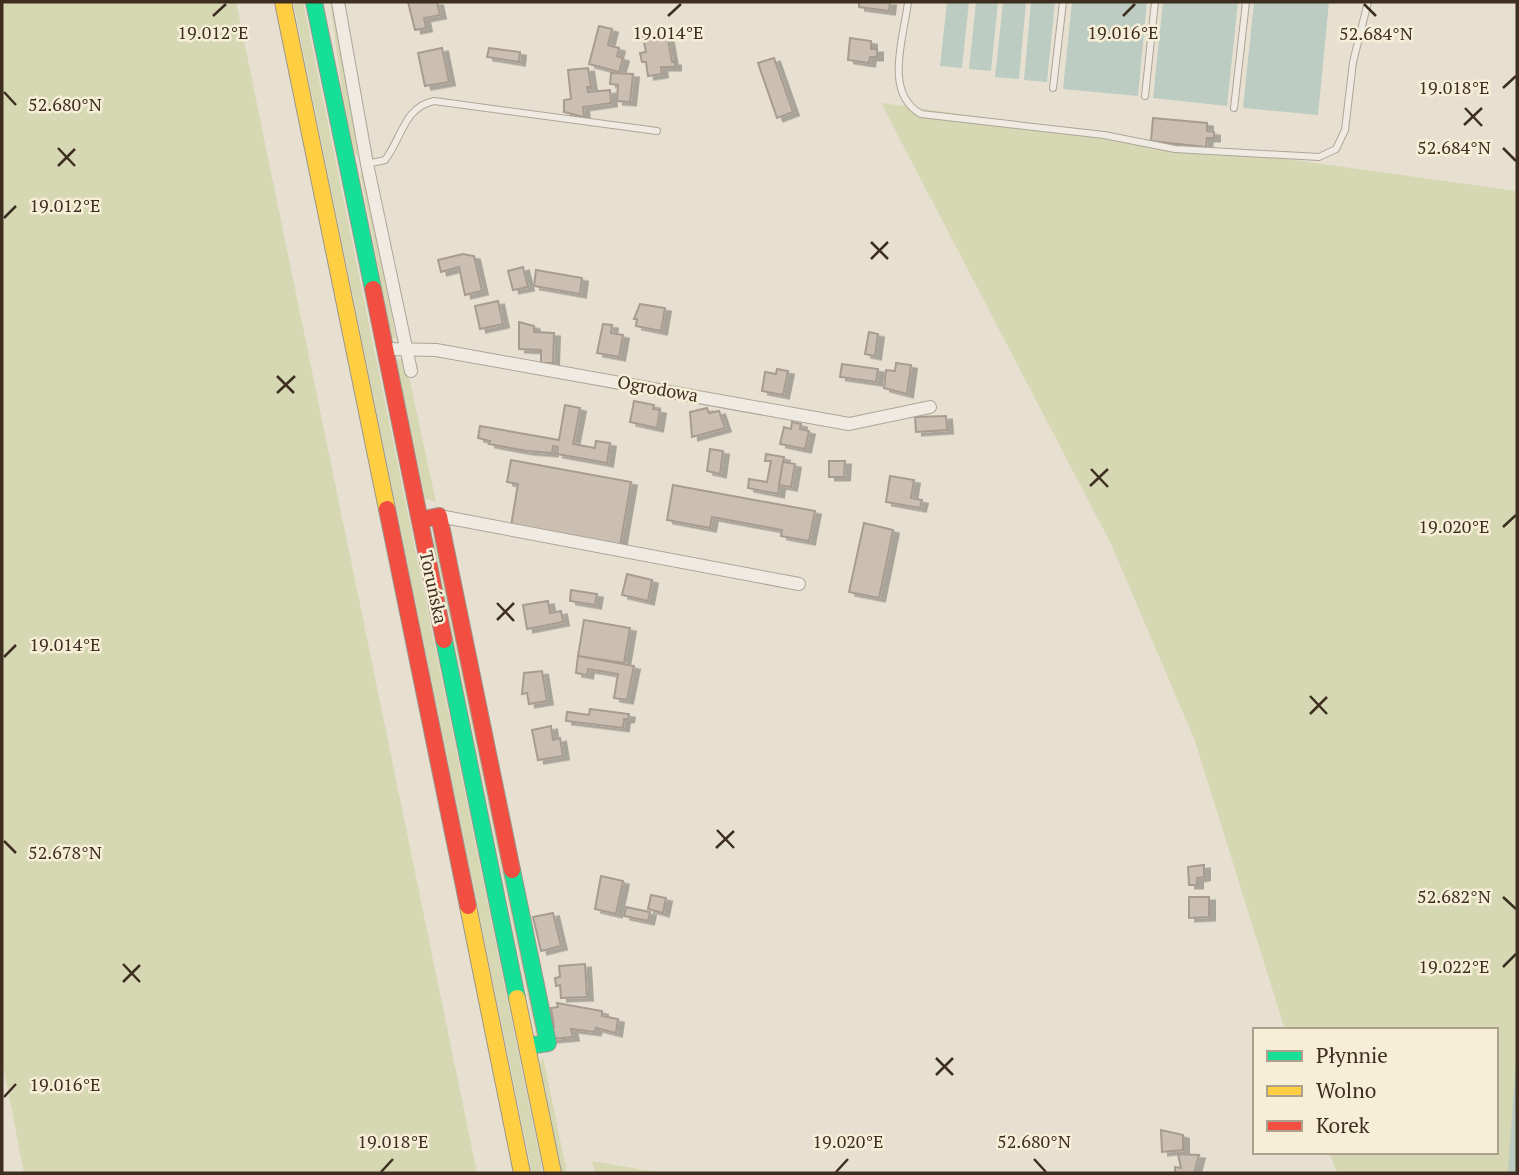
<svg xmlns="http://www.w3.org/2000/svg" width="1519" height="1175" font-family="'PT Serif',serif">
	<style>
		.green { fill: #d6d7b3 }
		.water { fill: #bcccc2 }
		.building { fill: #cbbfb2; stroke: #a89c90; stroke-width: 2; filter: url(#shadow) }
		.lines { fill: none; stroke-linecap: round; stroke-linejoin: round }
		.lane-casing { stroke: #ada599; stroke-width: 8 }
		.street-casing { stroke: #ada599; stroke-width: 14 }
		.fast-casing { stroke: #9c958a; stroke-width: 18 }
		.slow-casing { stroke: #9c958a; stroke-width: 18 }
		.jam-casing { stroke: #9c958a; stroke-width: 18 }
		.lane { stroke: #efebe3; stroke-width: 6 }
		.street { stroke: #efebe3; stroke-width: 12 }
		.fast { stroke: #16e098; stroke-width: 16 }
		.slow { stroke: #ffcf43; stroke-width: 16 }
		.jam { stroke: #f24e42; stroke-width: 16 }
		.ticks { fill: none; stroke: #3d2e20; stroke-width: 2.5 }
		.labels { text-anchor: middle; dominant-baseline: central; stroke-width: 5; stroke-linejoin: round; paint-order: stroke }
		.street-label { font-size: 18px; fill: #3d2e20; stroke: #f7eed8 }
		.ticks-label { font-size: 18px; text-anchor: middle; fill: #3d2e20; stroke: #f7eed8; stroke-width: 5; stroke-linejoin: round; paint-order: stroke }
	</style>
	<defs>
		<filter id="shadow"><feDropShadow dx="6" dy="3.5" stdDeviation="0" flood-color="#0004"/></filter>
	</defs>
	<rect width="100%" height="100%" fill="#e7e0d1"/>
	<g class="green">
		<polygon points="2,2 236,2 477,1173 24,1173 2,1060"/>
		<polygon points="293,2 303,2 543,1173 532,1173"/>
		<polygon points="330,2 337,22 358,155 355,155 343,96"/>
		<polygon points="881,103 1517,191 1517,1173 1337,1173 1329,1152 1496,1152 1496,1030 1285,1030 1195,741 1112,546"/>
		<polygon points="360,172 364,175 396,338 392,338"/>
		<polygon points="401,359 405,372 408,372 436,502 425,498 396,360"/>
		<polygon points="435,537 539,1035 536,1037 433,538"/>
		<polygon points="543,1057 567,1173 562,1173 540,1065"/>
		<polygon points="592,1161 662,1173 595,1173"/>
	</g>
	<g class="water">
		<polygon points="947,2 969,2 962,68 940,66"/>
		<polygon points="976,2 998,2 991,71 969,69"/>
		<polygon points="1003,2 1026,2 1019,79 995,77"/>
		<polygon points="1031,2 1055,2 1047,82 1024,80"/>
		<polygon points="1072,2 1147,2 1138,96 1063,89"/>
		<polygon points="1163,2 1238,2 1227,106 1153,98"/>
		<polygon points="1254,2 1329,2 1318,115 1243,108"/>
		<polygon points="1517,1046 1517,1173 1508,1173"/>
	</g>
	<g class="building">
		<polygon points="408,2 437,2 440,15 424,18 426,28 415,30"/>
		<polygon points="859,2 890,2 889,11 859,7"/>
		<polygon points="599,26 612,29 608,45 619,48 617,56 623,58 619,72 589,64"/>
		<polygon points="667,34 672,62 675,62 675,67 661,67 662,74 648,76 646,62 642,62 640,53 646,52 643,37"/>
		<polygon points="850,38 871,41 871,49 877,49 877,57 870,57 869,63 848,60"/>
		<polygon points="442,48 449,82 425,86 418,53"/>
		<polygon points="489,48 520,52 519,62 487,57"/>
		<polygon points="774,58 793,112 777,118 758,63"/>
		<polygon points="588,68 591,87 587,87 588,92 610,90 611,103 583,107 584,117 564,112 564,100 571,99 568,70"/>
		<polygon points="611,73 633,74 630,102 617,101 618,85 610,84"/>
		<polygon points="1153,118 1207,123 1207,131 1214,132 1214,138 1207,138 1206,147 1151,141"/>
		<polygon points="463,254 474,256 482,291 465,295 459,267 441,272 438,260"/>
		<polygon points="523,267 528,287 513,290 508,271"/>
		<polygon points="536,270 582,278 580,294 534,286"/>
		<polygon points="498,301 503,324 480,329 475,306"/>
		<polygon points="640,304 665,308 661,331 636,326 637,319 634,319"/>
		<polygon points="519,322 534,326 534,332 554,333 553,363 541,363 541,350 519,349"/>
		<polygon points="603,324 612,325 611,333 623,335 619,357 597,353"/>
		<polygon points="869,332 878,334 875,356 865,354"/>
		<polygon points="896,363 911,365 907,394 884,388 886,370 895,371"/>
		<polygon points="842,364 878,369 876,382 840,377"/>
		<polygon points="777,369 788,371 783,395 762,391 765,372 776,374"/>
		<polygon points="634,401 654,405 653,409 660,410 657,428 630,422"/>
		<polygon points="565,405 580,408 573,444 595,448 596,441 610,443 607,463 557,454 558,447 553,446 552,453 527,451 489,444 490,441 478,438 480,426 559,440"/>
		<polygon points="707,408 709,413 719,411 725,428 692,437 690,412"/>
		<polygon points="946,416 947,430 916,432 915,417"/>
		<polygon points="792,422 801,424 800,429 809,431 805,449 780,444 784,427 791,429"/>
		<polygon points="710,449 723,451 720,474 707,471"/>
		<polygon points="766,454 784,457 778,494 748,488 749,479 767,482 771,461 765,461"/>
		<polygon points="511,460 631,482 620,546 511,526 518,484 507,482"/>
		<polygon points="829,461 845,461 844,477 829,477"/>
		<polygon points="783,462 795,464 791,487 779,485"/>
		<polygon points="890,476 914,480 911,498 922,500 920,508 886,502"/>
		<polygon points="673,485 815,511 809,541 781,536 782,530 712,517 710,528 667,520"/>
		<polygon points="864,523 893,530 879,598 849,592"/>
		<polygon points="627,574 652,580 648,601 622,595"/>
		<polygon points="571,590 597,594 595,605 570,601"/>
		<polygon points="548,601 550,613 561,611 563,622 527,629 523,605"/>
		<polygon points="584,620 630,628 624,663 578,656"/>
		<polygon points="578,656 634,666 627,700 614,698 618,674 588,669 587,675 576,673"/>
		<polygon points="542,671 547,701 529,704 527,693 522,694 524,673"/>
		<polygon points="590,709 629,714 628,719 624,719 623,728 566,721 567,712 589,715"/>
		<polygon points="551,726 553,740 560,738 563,756 538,760 532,730"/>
		<polygon points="1204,865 1204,877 1197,878 1197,885 1189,885 1188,867"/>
		<polygon points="601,876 623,881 616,914 595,909"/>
		<polygon points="651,895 666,898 663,913 648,909"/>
		<polygon points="1189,897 1209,897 1209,917 1189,918"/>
		<polygon points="626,907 650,912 648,921 624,916"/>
		<polygon points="553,913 561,946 541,951 533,917"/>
		<polygon points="585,964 587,997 561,998 560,985 556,986 555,978 560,977 559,966"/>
		<polygon points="557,1003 602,1011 602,1016 618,1019 616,1033 596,1028 595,1032 571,1029 573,1037 552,1039 550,1027 554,1027 551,1008 558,1007"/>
		<polygon points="1161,1130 1183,1135 1183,1150 1162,1152"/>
		<polygon points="1178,1154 1199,1155 1194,1173 1175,1173 1175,1167 1181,1168"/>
	</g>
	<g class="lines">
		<defs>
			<g id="lane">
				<path d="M908 2C904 37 883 93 921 114L1104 135 1175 149 1319 157 1336 149 1345 130 1353 62 1368 2"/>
				<polyline points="1053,88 1063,2"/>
				<polyline points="1145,96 1155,2"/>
				<polyline points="1234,108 1246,2"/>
				<path d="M367 164 385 160C402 138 404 107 434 101L657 131"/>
			</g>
			<g id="street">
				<polyline points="338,2 367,164 411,371"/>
				<polyline points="385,349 436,350 849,424 930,407"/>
				<polyline points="439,516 799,584"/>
			</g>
			<g id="fast">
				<polyline points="314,2 373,289"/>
				<polyline points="444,640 517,998"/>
				<polyline points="512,870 548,1043 528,1046"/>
			</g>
			<g id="slow">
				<polyline points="283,2 387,509"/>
				<polyline points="468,906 522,1173"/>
				<polyline points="517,998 553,1173"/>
			</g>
			<g id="jam">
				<polyline points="373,289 444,640"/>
				<polyline points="387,509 468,906"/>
				<polyline points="420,520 439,516 512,870"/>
			</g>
		</defs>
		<use href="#lane" class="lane-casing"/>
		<use href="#street" class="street-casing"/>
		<use href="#fast" class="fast-casing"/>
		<use href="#slow" class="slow-casing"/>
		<use href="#jam" class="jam-casing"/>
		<use href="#lane" class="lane"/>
		<use href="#street" class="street"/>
		<use href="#fast" class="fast"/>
		<use href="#slow" class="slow"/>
		<use href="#jam" class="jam"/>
	</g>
	<path class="ticks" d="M1364 4 1376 16M213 16 226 4M668 16 681 4M1123 16 1135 4M1503 88 1516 76M4 92 16 105M1465 108 1482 126M1464 125 1482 108M58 148 75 166M1503 148 1516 161M58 166 75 149M4 218 16 206M871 242 888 259M871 259 888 242M277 376 294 393M277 393 295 376M1091 469 1108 487M1090 486 1108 469M1503 527 1516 515M497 603 514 621M497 620 514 603M4 657 16 645M1310 696 1327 714M1310 714 1327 697M717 830 734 848M4 841 16 853M716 848 734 831M1503 897 1516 909M123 964 140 982M1503 967 1516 954M123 982 140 965M936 1058 953 1075M936 1075 953 1058M4 1097 16 1084M1034 1159 1046 1172M381 1172 393 1159M836 1172 848 1159"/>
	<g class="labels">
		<g class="street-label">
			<text transform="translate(658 388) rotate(10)">Ogrodowa</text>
			<text transform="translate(434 587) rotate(78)">Toruńska</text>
		</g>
	</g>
	<g class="ticks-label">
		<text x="213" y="39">19.012°E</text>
		<text x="668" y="39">19.014°E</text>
		<text x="1123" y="39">19.016°E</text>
		<text x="1376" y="40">52.684°N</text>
		<text x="1454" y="94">19.018°E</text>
		<text x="65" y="111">52.680°N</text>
		<text x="1454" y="154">52.684°N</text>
		<text x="65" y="212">19.012°E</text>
		<text x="1454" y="533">19.020°E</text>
		<text x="65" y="651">19.014°E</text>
		<text x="65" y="859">52.678°N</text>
		<text x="1454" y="903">52.682°N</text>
		<text x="1454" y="973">19.022°E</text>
		<text x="65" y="1091">19.016°E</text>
		<text x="1034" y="1148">52.680°N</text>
		<text x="393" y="1148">19.018°E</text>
		<text x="848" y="1148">19.020°E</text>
	</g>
	<rect width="1519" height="1175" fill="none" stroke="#3d2e20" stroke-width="7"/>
	<rect x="1253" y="1028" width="245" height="126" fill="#f7eed8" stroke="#ada18e" stroke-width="2"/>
	<rect x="1267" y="1051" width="35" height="10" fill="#16e098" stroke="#ada18e" stroke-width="2"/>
	<text x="1316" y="1063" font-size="21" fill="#3d2e20">Płynnie</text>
	<rect x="1267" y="1086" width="35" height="10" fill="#ffcf43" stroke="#ada18e" stroke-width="2"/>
	<text x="1316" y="1098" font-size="21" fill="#3d2e20">Wolno</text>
	<rect x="1267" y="1121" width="35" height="10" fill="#f24e42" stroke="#ada18e" stroke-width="2"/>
	<text x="1316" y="1133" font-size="21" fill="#3d2e20">Korek</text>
</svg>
